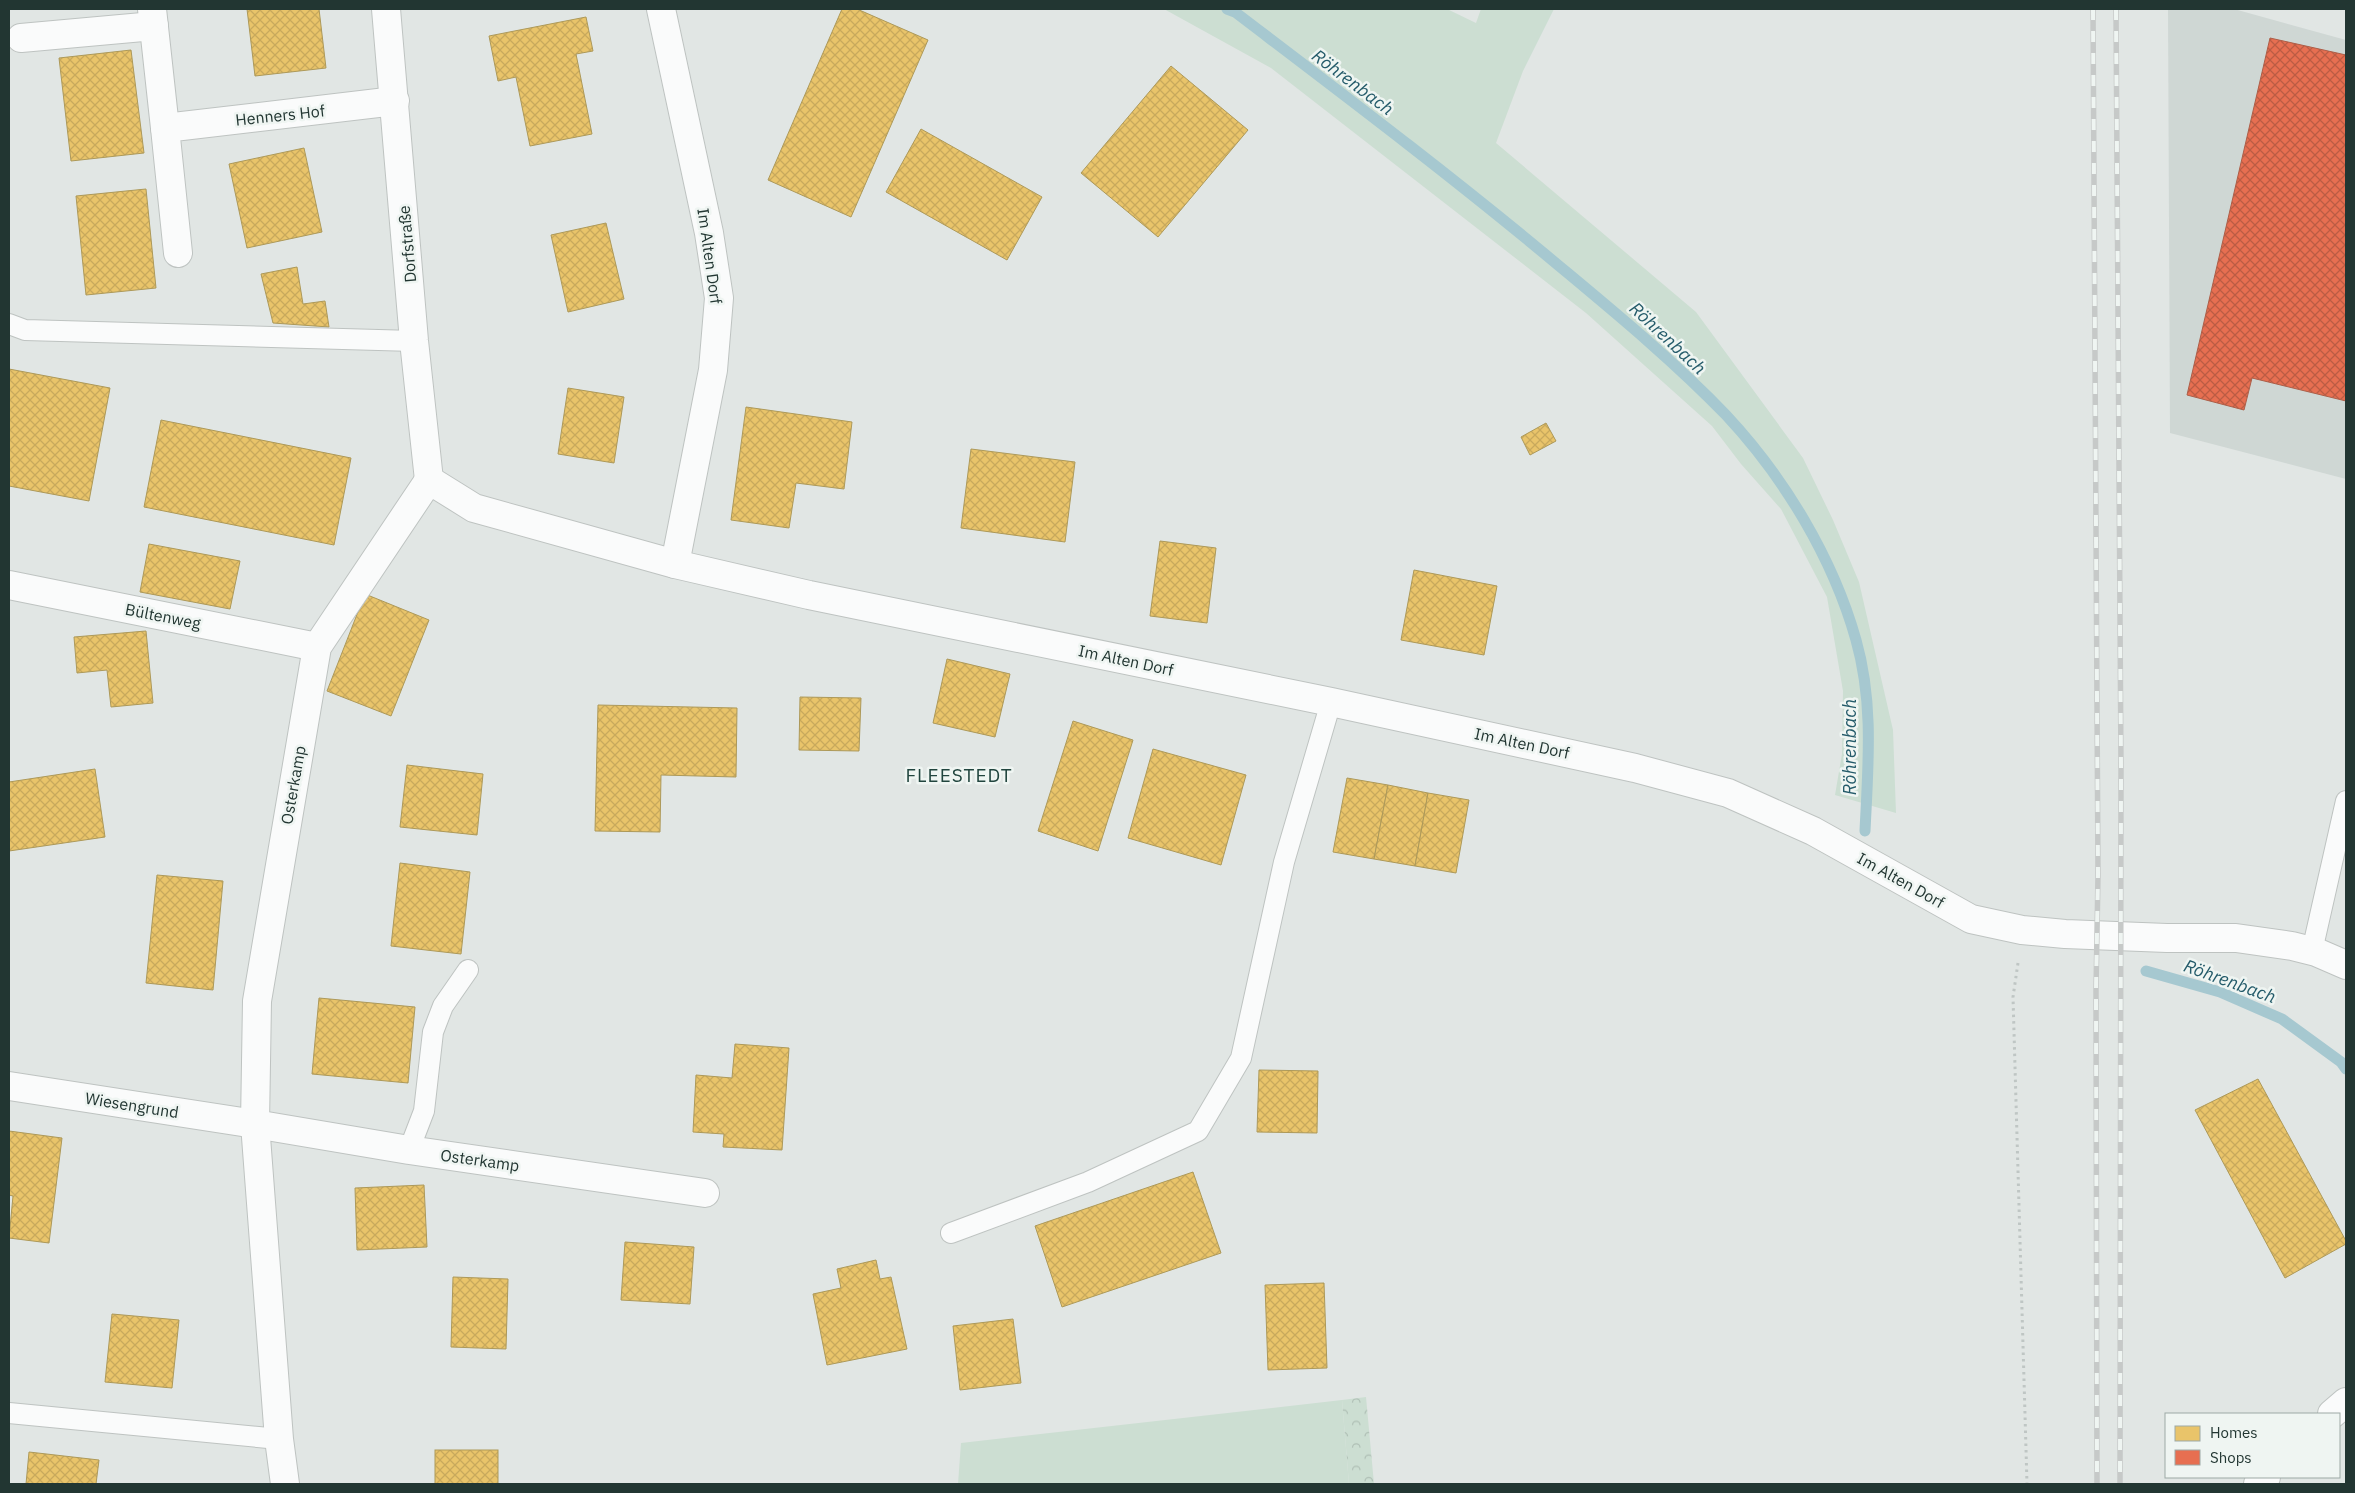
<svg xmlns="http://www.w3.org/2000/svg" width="2355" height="1493" font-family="'IBM Plex Sans',sans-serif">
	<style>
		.built { fill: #cfd7d4 }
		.grass { fill: #ccded2 }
		.forest { fill: url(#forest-crowns) }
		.homes { fill: url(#homes-cross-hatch); stroke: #ad9959 }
		.shops { fill: url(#shops-cross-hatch); stroke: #ac5e48 }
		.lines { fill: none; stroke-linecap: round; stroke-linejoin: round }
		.stream { stroke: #a6c8d0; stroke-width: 11 }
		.lane-casing { stroke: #bec3c1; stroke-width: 22 }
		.street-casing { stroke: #bec3c1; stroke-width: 30 }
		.secondary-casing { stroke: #bec3c1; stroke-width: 30 }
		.path { stroke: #bfc6c4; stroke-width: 3; stroke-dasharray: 2.5 4; stroke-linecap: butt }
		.lane { stroke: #fafbfb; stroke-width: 20 }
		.street { stroke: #fafbfb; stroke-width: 28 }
		.secondary { stroke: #fafbfb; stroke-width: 28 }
		.rail-casing { stroke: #c6c9c8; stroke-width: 5.5 }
		.rail { stroke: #eff5f2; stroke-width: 4; stroke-dasharray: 11; stroke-linecap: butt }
		.labels { text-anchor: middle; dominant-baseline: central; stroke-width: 5; stroke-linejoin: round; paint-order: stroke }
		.street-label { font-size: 16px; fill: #223632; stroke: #eff5f2 }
		.water-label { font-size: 18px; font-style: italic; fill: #245b6a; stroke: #eff5f2 }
		.quarter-label { font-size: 19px; letter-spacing: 1px; fill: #21453e; stroke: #eff5f2 }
	</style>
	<defs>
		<pattern id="forest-crowns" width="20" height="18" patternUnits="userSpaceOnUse" patternTransform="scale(1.25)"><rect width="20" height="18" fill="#ccded2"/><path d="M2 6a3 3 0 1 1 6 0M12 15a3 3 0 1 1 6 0" fill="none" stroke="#afbfb5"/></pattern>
		<pattern id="homes-cross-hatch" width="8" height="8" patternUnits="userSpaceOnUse" patternTransform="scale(1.25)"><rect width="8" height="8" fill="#e9c46a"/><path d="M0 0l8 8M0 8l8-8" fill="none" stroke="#c8a95c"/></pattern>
		<pattern id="shops-cross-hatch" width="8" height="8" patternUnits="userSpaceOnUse" patternTransform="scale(1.25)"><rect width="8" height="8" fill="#e76f51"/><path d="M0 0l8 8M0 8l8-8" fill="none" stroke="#bb5c44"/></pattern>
	</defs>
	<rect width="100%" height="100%" fill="#e1e6e4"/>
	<polygon class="built" points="2168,9 2234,9 2346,40 2346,479 2170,433"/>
	<g class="grass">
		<polygon points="1164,9 1447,9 1476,23 1481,9 1554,9 1523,71 1496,143 1696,312 1803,458 1833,520 1859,582 1893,730 1896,813 1835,795 1842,754 1843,691 1827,597 1781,509 1741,464 1712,426 1586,313 1271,68"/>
		<polygon points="1342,1400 1349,1484 958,1484 961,1443"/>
	</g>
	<polygon class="forest" points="1366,1397 1374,1484 1349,1484 1342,1400"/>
	<g class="homes">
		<polygon points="247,9 319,9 326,68 255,76"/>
		<polygon points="842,9 857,9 928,40 851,217 768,180"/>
		<polygon points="586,17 593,51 576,54 592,134 530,146 516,77 498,81 489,36"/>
		<polygon points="131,50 144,153 71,161 59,58"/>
		<polygon points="1171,66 1248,130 1158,237 1081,173"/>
		<polygon points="921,129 1042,197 1007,260 886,192"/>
		<polygon points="304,148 322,232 247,248 229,164"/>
		<polygon points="146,189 156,288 86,295 76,196"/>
		<polygon points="606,223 624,299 568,312 551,235"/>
		<polygon points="297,267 303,304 325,301 329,327 273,323 261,274"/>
		<polygon points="9,369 110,388 89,501 9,486"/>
		<polygon points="568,388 624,397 614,463 558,454"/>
		<polygon points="746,407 852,422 844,489 796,483 789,528 731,520"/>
		<polygon points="161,420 351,458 334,545 144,507"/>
		<polygon points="1546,423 1556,441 1530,455 1521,437"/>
		<polygon points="971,449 1075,462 1065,542 961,528"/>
		<polygon points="1160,541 1216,548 1207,623 1150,616"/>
		<polygon points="149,544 240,561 230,609 140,592"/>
		<polygon points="1414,570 1497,586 1484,655 1401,640"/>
		<polygon points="365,594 429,620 391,716 327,691"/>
		<polygon points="146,631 153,703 111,707 107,670 77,673 74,637"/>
		<polygon points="947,659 1010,674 995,737 933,723"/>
		<polygon points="800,697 861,698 859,751 799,750"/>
		<polygon points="598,705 737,708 736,777 661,775 660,832 595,831"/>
		<polygon points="1073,721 1133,740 1098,851 1038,831"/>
		<polygon points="1153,749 1246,775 1221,865 1128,838"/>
		<polygon points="407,765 483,774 477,835 400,827"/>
		<polygon points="95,769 105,837 9,851 9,782"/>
		<polygon points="1347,778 1388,785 1374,859 1333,852"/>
		<polygon points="1388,785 1428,793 1415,866 1374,859"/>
		<polygon points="1428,793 1469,800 1456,873 1415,866"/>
		<polygon points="400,863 470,872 461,954 391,946"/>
		<polygon points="157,875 223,881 213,990 146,983"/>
		<polygon points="319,998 415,1007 408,1083 312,1074"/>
		<polygon points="735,1044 789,1048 782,1150 723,1147 724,1134 693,1132 696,1075 732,1078"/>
		<polygon points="1259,1070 1318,1071 1317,1133 1257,1132"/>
		<polygon points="2258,1079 2346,1241 2346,1244 2285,1278 2195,1110"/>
		<polygon points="9,1131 62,1138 49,1243 9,1238 13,1196 9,1195"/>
		<polygon points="1193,1172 1221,1253 1062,1307 1035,1226"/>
		<polygon points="424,1185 427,1247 357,1250 355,1188"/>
		<polygon points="625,1242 694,1247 690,1304 621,1300"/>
		<polygon points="876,1260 880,1279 891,1277 907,1349 827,1365 813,1294 841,1288 837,1269"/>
		<polygon points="453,1277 508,1279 506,1349 451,1347"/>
		<polygon points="1324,1283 1327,1368 1268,1370 1265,1285"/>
		<polygon points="112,1314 179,1320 172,1388 105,1382"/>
		<polygon points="1013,1319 1021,1383 960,1390 953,1326"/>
		<rect x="435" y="1450" width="63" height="34"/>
		<polygon points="29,1452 99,1460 96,1484 26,1484"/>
	</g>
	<polygon class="shops" points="2270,38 2346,55 2346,401 2252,378 2244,410 2187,395"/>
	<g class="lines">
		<g class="stream">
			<path d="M1227 9 1235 12C1340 92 1445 171 1546 255 1607 306 1670 357 1726 415 1784 477 1833 558 1856 640 1874 703 1868 766 1865 831"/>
			<polyline points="2146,971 2220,992 2282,1019 2341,1062 2346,1069"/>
		</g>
		<defs>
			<g id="lane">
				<polyline points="9,324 25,330 414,341"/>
				<polyline points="2312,951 2346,801"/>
				<polyline points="409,1150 424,1111 433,1032 443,1006 468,970"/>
				<polyline points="951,1233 1088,1182 1198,1131 1241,1058 1284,862 1331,702"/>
				<polyline points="9,1413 279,1439"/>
			</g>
			<g id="street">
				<polyline points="152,9 165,128"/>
				<polyline points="386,9 414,341 429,480"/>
				<polyline points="661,9 709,233 719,298 713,370 675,564"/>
				<polyline points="21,38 154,26"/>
				<polyline points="178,253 165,128 395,101"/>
				<polyline points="429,480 474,508 675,564 809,595 1331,702 1635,768 1728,793 1813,831 1971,919 2022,930 2065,934 2167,938 2236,938 2292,946 2316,952 2346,965"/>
				<polyline points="9,585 317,647"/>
				<polyline points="9,1086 255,1124 409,1150 705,1193"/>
				<polyline points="285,1484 279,1439 255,1124 257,1001 317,647 429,480"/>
			</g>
			<g id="secondary">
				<polyline points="2332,1414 2346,1402"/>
				<polyline points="2258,1484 2266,1477"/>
			</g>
		</defs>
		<use href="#lane" class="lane-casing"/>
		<use href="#street" class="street-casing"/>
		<use href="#secondary" class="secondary-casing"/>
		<polyline class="path" points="2018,963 2013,997 2027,1484"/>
		<use href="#lane" class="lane"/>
		<use href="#street" class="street"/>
		<use href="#secondary" class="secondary"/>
		<defs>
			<g id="rail">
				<polyline points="2093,9 2098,875 2096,990 2097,1484"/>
				<polyline points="2116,9 2121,768 2120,1484"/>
			</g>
		</defs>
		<use href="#rail" class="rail-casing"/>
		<use href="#rail" class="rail"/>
	</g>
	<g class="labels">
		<g class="street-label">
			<text transform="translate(280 115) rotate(-6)">Henners Hof</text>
			<text transform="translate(407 244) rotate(-95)">Dorfstraße</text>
			<text transform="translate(710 256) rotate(82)">Im Alten Dorf</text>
			<text transform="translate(163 616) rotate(11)">Bültenweg</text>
			<text transform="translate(1126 660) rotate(12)">Im Alten Dorf</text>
			<text transform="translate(1522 743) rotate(12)">Im Alten Dorf</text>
			<text transform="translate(293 785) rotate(-80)">Osterkamp</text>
			<text transform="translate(1901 880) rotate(29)">Im Alten Dorf</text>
			<text transform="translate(132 1105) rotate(9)">Wiesengrund</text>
			<text transform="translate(480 1160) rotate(8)">Osterkamp</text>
		</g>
		<g class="water-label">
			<text transform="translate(1353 82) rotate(37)">Röhrenbach</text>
			<text transform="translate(1668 338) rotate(43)">Röhrenbach</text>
			<text transform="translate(1849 747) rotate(-90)">Röhrenbach</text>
			<text transform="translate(2230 981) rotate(20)">Röhrenbach</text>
		</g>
		<g class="quarter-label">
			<text x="959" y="775">FLEESTEDT</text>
		</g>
	</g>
	<rect width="2355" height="1493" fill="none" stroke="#223632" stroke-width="20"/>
	<rect x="2165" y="1413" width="175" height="65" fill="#eff5f2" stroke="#9da9a5"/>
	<rect x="2175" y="1426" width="25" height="15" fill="#e9c46a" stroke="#9da9a5"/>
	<text x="2210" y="1438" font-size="15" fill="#223632">Homes</text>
	<rect x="2175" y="1450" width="25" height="15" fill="#e76f51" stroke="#9da9a5"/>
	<text x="2210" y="1463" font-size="15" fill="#223632">Shops</text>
</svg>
